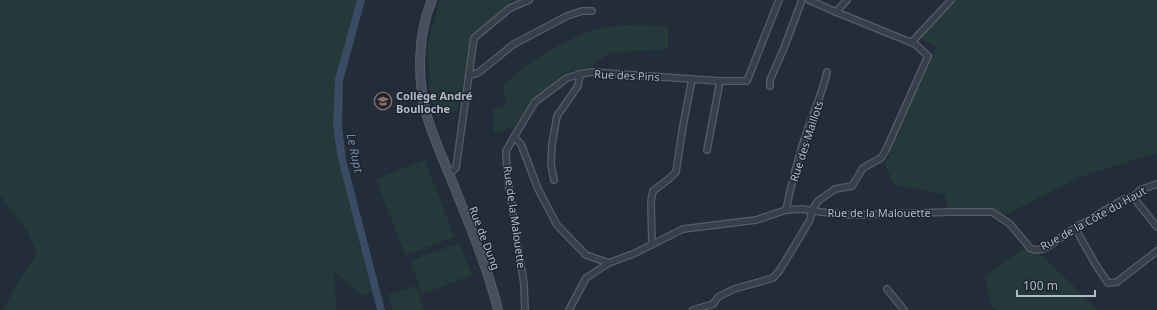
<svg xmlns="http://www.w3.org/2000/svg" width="1157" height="310" font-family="'Noto Sans',sans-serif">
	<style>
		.green { fill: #25393b }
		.water { fill: #394c63 }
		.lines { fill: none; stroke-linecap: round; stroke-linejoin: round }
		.street-casing { stroke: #555d68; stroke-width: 8 }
		.secondary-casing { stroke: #555d68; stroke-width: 10 }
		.street { stroke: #373f4a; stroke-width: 5.5 }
		.secondary { stroke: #454f5d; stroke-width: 8 }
		.labels { text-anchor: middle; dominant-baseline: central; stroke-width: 3; stroke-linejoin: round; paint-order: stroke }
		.street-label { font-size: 11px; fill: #b2bac6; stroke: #1c242f }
		.poi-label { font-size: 11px; font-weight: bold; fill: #b2bac6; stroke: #1c242f; text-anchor: start }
		.water-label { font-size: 12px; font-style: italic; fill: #738ca9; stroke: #1c242f }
	</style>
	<rect width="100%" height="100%" fill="#232d3a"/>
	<g class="green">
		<polygon points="0,0 361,0 340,72 334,128 344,183 372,292 363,296 334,271 336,310 3,310 17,284 37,254 27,230 0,196"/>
		<polygon points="440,0 513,0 473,35 458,110 436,117 430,93 428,43"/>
		<polygon points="956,0 1157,0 1157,153 1079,177 1008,214 947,208 945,194 894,185 885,164 936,47 919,37"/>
		<path d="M621 25 668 26V49L609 53 588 68 568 72 542 92 526 109 515 127 494 133 493 110 507 105 503 85C531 61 558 43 593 30 602 27 612 27 621 25Z"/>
		<polygon points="425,160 454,237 405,255 376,179"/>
		<polygon points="459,243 472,275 422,294 410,261"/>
		<polygon points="1025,248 1044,257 1098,310 996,310 991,304 985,276"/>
		<polygon points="416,286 424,310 393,310 388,295"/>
	</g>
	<polygon class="water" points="357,0 365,0 343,81 342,127 346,159 385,310 377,310 338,159 333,126 335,79"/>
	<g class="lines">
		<defs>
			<g id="street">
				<polyline points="836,12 847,0"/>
				<polyline points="912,42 951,0"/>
				<polyline points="470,75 478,73 514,44 567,16 582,11 592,11"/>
				<polyline points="770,86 770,80 784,48 802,0"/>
				<polyline points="514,137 535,102 567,78 580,74 592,72 720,81 747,81 779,0"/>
				<polyline points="707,150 720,81"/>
				<polyline points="449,174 456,168 474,38 510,8 529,0"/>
				<polyline points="554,180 551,164 552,144 557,116 578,86 580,74"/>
				<polyline points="1133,197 1157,227"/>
				<path d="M786 210C791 185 798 159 806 134 813 114 822 94 827 72"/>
				<polyline points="1075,228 1096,265 1108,283 1117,282 1157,251"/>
				<polyline points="652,244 651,201 653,191 670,178 676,172 683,126 692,79"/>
				<polyline points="887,289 904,310"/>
				<polyline points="713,304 718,297 734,289 773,278 780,270 810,220 812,210 818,201 835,189 852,186 863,168 881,158 886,150 928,56 915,44 836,12 809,0"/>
				<polyline points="525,310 524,284 507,175 506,151 514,137 521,144 538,189 557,225 586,255 609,263 633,254 683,229 756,220 786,210 802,209 821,212 854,215 951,212 992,212 1010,224 1030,248 1035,250 1043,249 1052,244 1075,228 1124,199 1133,197 1140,190 1157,184"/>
				<polyline points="569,310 586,278 609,263"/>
				<polyline points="693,310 713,304"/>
			</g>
			<path id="secondary" d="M432 0C417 35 417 80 427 116 433 137 442 156 450 176 467 219 487 265 498 310"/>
		</defs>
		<use href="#street" class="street-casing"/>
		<use href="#secondary" class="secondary-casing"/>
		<use href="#street" class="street"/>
		<use href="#secondary" class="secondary"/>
	</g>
	<defs>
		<symbol id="school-ring" viewBox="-11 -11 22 22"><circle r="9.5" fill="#1c242f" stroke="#8d6e63" stroke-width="1.5"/><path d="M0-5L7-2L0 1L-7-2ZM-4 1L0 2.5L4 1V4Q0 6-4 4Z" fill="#8d6e63"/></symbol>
	</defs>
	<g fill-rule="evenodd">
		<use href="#school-ring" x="373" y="91" width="20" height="20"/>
	</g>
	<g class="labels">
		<g class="street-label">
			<text transform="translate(627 75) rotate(3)">Rue des Pins</text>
			<text transform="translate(806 141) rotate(-72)">Rue des Maillots</text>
			<text x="879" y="212">Rue de la Malouette</text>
			<text transform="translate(515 217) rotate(82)">Rue de la Malouette</text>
			<text transform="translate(1093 218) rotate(-29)">Rue de la Côte du Haut</text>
			<text transform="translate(485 238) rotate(69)">Rue de Dung</text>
		</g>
		<g class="poi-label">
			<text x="396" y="95">Collège André<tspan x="396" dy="13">Boulloche</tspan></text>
		</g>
		<g class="water-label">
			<text transform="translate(355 153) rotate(78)">Le Rupt</text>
		</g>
	</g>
	<path d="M1017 290v6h78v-6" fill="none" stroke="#b2bac6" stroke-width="2"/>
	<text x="1023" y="290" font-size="12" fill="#b2bac6" stroke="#1c242f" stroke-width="3" paint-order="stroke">100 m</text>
</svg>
